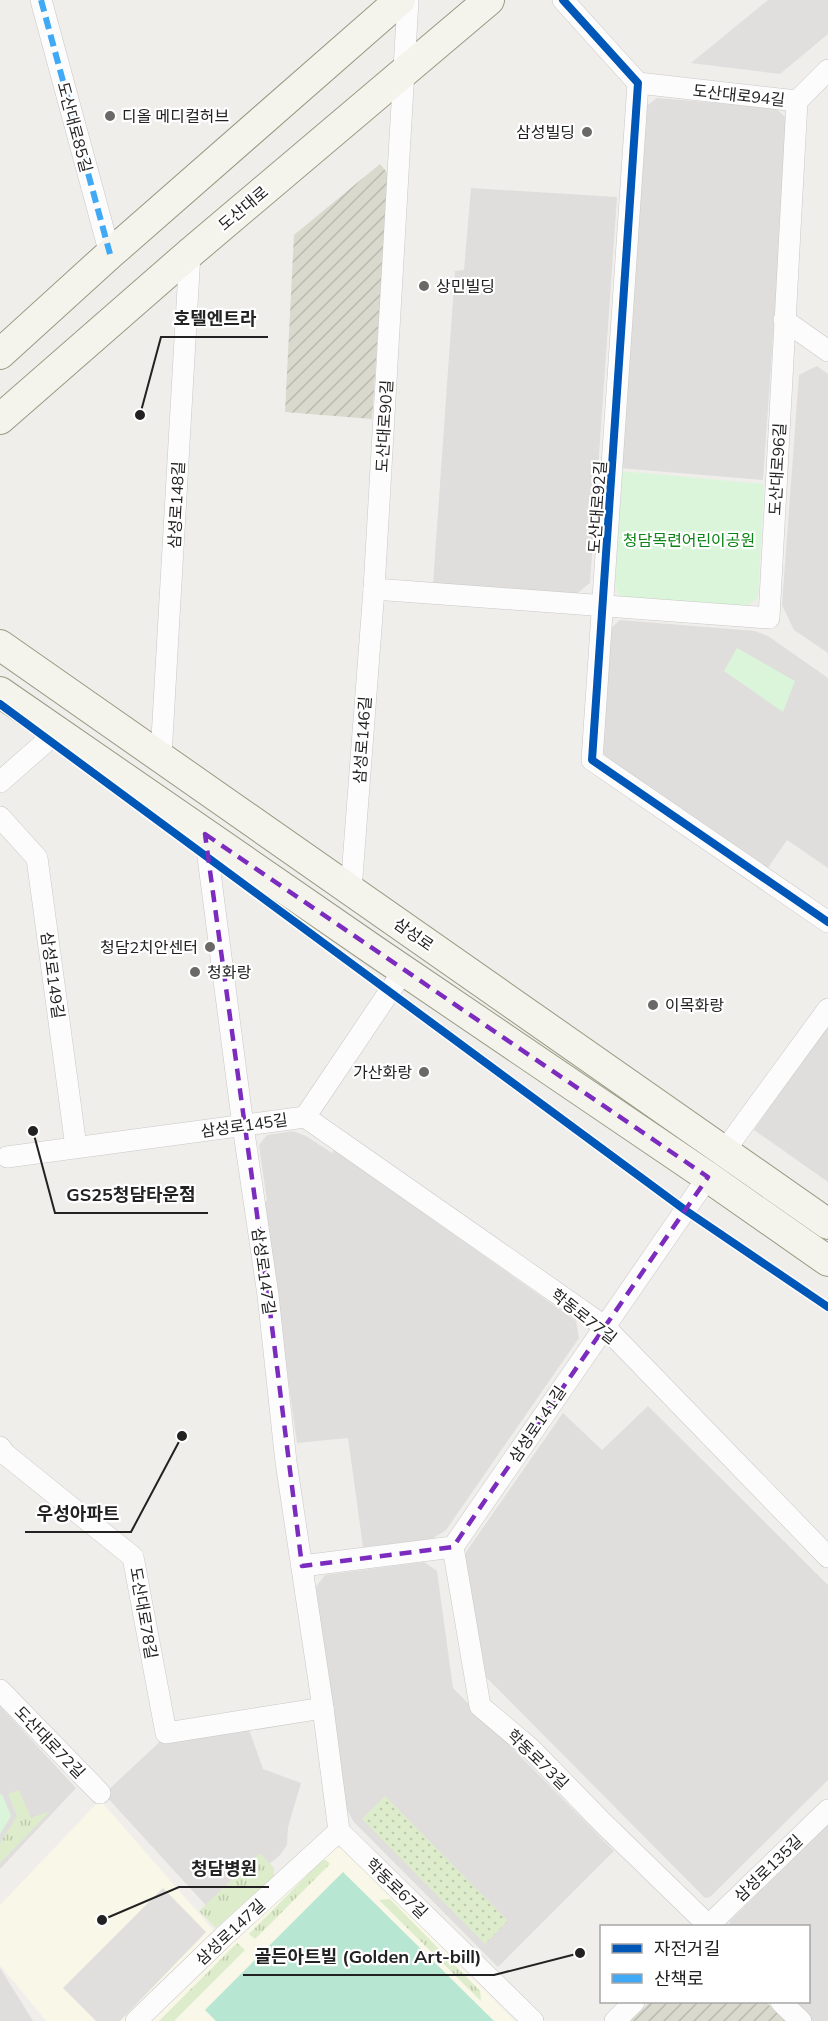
<svg xmlns="http://www.w3.org/2000/svg" width="828" height="2021" font-family="Mulish,'Noto Sans KR',sans-serif">
	<style>
		.residential { fill: #dfdedc }
		.education { fill: #f8f7e8 }
		.construction { fill: url(#construction-furrows) }
		.grass { fill: url(#grass-tufts) }
		.park { fill: #daf5da }
		.garden { fill: url(#garden-dots) }
		.pitch { fill: #b7e6d2 }
		.parking { fill: #e0dfde }
		.lines { fill: none; stroke-linecap: round; stroke-linejoin: round }
		.street-casing { stroke: #c9c8c7; stroke-width: 22 }
		.secondary-casing { stroke: #999a82; stroke-width: 32 }
		.street { stroke: #fdfcfc; stroke-width: 21 }
		.secondary { stroke: #f4f4ed; stroke-width: 30 }
		.quiet { stroke: #3fa9f5; stroke-width: 6; stroke-dasharray: 12 6; stroke-linecap: butt }
		.cycleway-casing { stroke: #fff; stroke-width: 11 }
		.cycleway { stroke: #0057b8; stroke-width: 8 }
		.marked { fill: none; stroke: #7b2cbf; stroke-width: 4.5; stroke-dasharray: 12 8; stroke-linejoin: round }
		.poi-dot { fill: #6a6968; stroke: #fff; stroke-width: 2 }
		.labels { text-anchor: middle; dominant-baseline: central; stroke-width: 4.5; stroke-linejoin: round; paint-order: stroke }
		.street-label { font-size: 16px; fill: #222; stroke: #fff }
		.poi-label { font-size: 16px; fill: #222; stroke: #fff; text-anchor: start }
		.park-label { font-size: 16px; fill: #0c8416; stroke: #fff }
		.leader { fill: none; stroke: #222; stroke-width: 2 }
		.callout-dot { fill: #222; stroke: #fff; stroke-width: 2 }
		.callout-label { font-size: 18px; text-anchor: middle; font-weight: bold; fill: #222; stroke: #fff; stroke-width: 4.5; stroke-linejoin: round; paint-order: stroke }
	</style>
	<defs>
		<pattern id="construction-furrows" width="10" height="10" patternUnits="userSpaceOnUse" patternTransform="scale(1.5)"><rect width="10" height="10" fill="#d9d9cd"/><path d="M-1 1l2-2M0 10L10 0M9 11l2-2" fill="none" stroke="#babab0"/></pattern>
		<pattern id="grass-tufts" width="24" height="20" patternUnits="userSpaceOnUse" patternTransform="scale(1.5)"><rect width="24" height="20" fill="#ddeccb"/><path d="M3 7l-1-3M5 7V3M7 7l1-3M15 17l-1-3M17 17v-4M19 17l1-3" fill="none" stroke="#bdcaae"/></pattern>
		<pattern id="garden-dots" width="8" height="8" patternUnits="userSpaceOnUse" patternTransform="scale(1.5)"><rect width="8" height="8" fill="#ddeccb"/><path d="M2 2h.1M6 6h.1" fill="none" stroke="#bdcaae" stroke-width="1.8" stroke-linecap="round"/></pattern>
	</defs>
	<rect width="100%" height="100%" fill="#f0eeeb"/>
	<g class="residential">
		<polygon points="657,98 776,108 788,120 763,480 619,468 644,108"/>
		<polygon points="471,188 617,197 590,583 574,596 433,584 455,271 464,270"/>
		<polygon points="817,366 828,374 828,653 794,630 782,605 799,375"/>
		<polygon points="620,620 755,631 768,636 828,678 828,868 787,840 765,872 607,760 600,746 607,632"/>
		<polygon points="828,1023 828,1182 754,1130"/>
		<polygon points="293,1131 306,1136 332,1153 334,1150 576,1321 579,1338 446,1530 432,1539 363,1547 348,1438 297,1443 264,1202 267,1201 259,1145 267,1135"/>
		<polygon points="648,1406 828,1585 828,1780 710,1897 705,1898 489,1680 478,1674 462,1565 466,1552 563,1413 602,1450"/>
		<polygon points="424,1562 437,1571 453,1688 614,1851 498,1967 353,1821 345,1805 315,1588 325,1575"/>
		<polygon points="0,1706 76,1788 0,1869"/>
		<polygon points="247,1724 263,1769 301,1783 288,1827 287,1845 280,1855 212,1912 104,1794 167,1735"/>
		<polygon points="828,1824 828,2021 810,2021 790,2002 808,2002 808,1926 729,1926 730,1921"/>
		<polygon points="0,1968 33,2021 0,2021"/>
	</g>
	<g class="education">
		<polygon points="100,1800 218,1935 131,2021 46,2021 0,1965 0,1905"/>
		<polygon points="327,1848 344,1848 515,2021 152,2021"/>
	</g>
	<g class="construction">
		<polygon points="380,164 389,175 372,419 285,412 294,235"/>
		<polygon points="650,2002 766,2002 785,2021 630,2021"/>
	</g>
	<g class="grass">
		<polygon points="19,1790 31,1818 50,1811 0,1863 0,1843 17,1816 8,1794"/>
		<polygon points="260,1853 274,1868 274,1876 216,1928 199,1911"/>
		<polygon points="322,1860 326,1860 330,1864 255,1939 249,1934"/>
		<polygon points="390,1899 480,1991 481,2001 379,1900"/>
		<polygon points="237,1943 245,1950 174,2021 159,2021"/>
	</g>
	<g class="park">
		<polygon points="619,471 764,484 758,598 746,606 620,598 612,578"/>
		<polygon points="737,648 795,681 783,712 724,671"/>
		<polygon points="2,1794 11,1816 0,1834 0,1795"/>
	</g>
	<polygon class="garden" points="385,1796 508,1921 485,1944 362,1819"/>
	<polygon class="pitch" points="343,1872 494,2021 216,2021 205,2010"/>
	<g class="parking">
		<polygon points="768,0 828,0 828,34 780,74 691,63"/>
		<polygon points="163,1888 206,1932 120,2021 96,2021 63,1988"/>
	</g>
	<g class="lines">
		<defs>
			<g id="street">
				<polyline points="41,0 110,254"/>
				<polyline points="563,0 638,83 592,760 828,922"/>
				<polyline points="638,83 797,101 828,70"/>
				<polyline points="784,320 828,351"/>
				<polyline points="374,589 769,618 797,101"/>
				<polyline points="161,756 190,253"/>
				<polyline points="0,782 57,732"/>
				<polyline points="0,817 37,858 76,1147"/>
				<polyline points="205,834 243,1126 268,1295 286,1462 323,1708 339,1831"/>
				<polyline points="351,890 374,589 408,0"/>
				<polyline points="305,1117 604,1326 828,1557"/>
				<polyline points="725,1150 828,1009"/>
				<polyline points="7,1157 305,1117 404,970"/>
				<polyline points="0,1447 5,1454 133,1557 166,1733 323,1708"/>
				<polyline points="453,1547 480,1706 531,1749 602,1822 709,1926"/>
				<polyline points="302,1566 453,1547 708,1177"/>
				<polyline points="0,1690 100,1793"/>
				<polyline points="339,1831 533,2021"/>
				<polyline points="708,1926 828,1810"/>
				<polyline points="781,2002 801,2021"/>
				<polyline points="136,2021 223,1937 339,1831"/>
				<polyline points="615,2021 634,2002"/>
			</g>
			<g id="secondary">
				<polyline points="0,354 110,254 400,0"/>
				<polyline points="0,419 190,253 489,0"/>
				<polyline points="0,645 828,1224"/>
				<polyline points="0,692 375,951 708,1177 828,1261"/>
			</g>
		</defs>
		<use href="#street" class="street-casing"/>
		<use href="#secondary" class="secondary-casing"/>
		<use href="#street" class="street"/>
		<use href="#secondary" class="secondary"/>
		<polyline class="quiet" points="41,0 110,254"/>
		<defs>
			<g id="cycleway">
				<polyline points="563,0 638,83 592,760 828,922"/>
				<polyline points="0,704 685,1210 828,1307"/>
			</g>
		</defs>
		<use href="#cycleway" class="cycleway-casing"/>
		<use href="#cycleway" class="cycleway"/>
	</g>
	<path class="marked" d="M205 834 708 1177 453 1547 302 1566 268 1295Z"/>
	<g class="poi-dot">
		<circle cx="110" cy="116" r="6"/>
		<circle cx="587" cy="132" r="6"/>
		<circle cx="424" cy="286" r="6"/>
		<circle cx="210" cy="947" r="6"/>
		<circle cx="195" cy="972" r="6"/>
		<circle cx="653" cy="1005" r="6"/>
		<circle cx="424" cy="1072" r="6"/>
	</g>
	<g class="labels">
		<g class="street-label">
			<text transform="translate(739 95) rotate(6)">도산대로94길</text>
			<text transform="translate(75 127) rotate(75)">도산대로85길</text>
			<text transform="translate(243 208) rotate(-40)">도산대로</text>
			<text transform="translate(384 426) rotate(-87)">도산대로90길</text>
			<text transform="translate(777 469) rotate(-87)">도산대로96길</text>
			<text transform="translate(176 505) rotate(-87)">삼성로148길</text>
			<text transform="translate(597 507) rotate(-86)">도산대로92길</text>
			<text transform="translate(362 740) rotate(-86)">삼성로146길</text>
			<text transform="translate(414 934) rotate(35)">삼성로</text>
			<text transform="translate(53 975) rotate(82)">삼성로149길</text>
			<text transform="translate(244 1125) rotate(-8)">삼성로145길</text>
			<text transform="translate(264 1271) rotate(82)">삼성로147길</text>
			<text transform="translate(584 1316) rotate(38)">학동로77길</text>
			<text transform="translate(537 1424) rotate(-56)">삼성로141길</text>
			<text transform="translate(144 1613) rotate(80)">도산대로78길</text>
			<text transform="translate(50 1742) rotate(46)">도산대로72길</text>
			<text transform="translate(538 1759) rotate(44)">학동로73길</text>
			<text transform="translate(768 1868) rotate(-44)">삼성로135길</text>
			<text transform="translate(397 1888) rotate(44)">학동로67길</text>
			<text transform="translate(230 1932) rotate(-43)">삼성로147길</text>
		</g>
		<g class="poi-label">
			<text x="122" y="116">디올 메디컬허브</text>
			<text x="575" y="132" text-anchor="end">삼성빌딩</text>
			<text x="436" y="286">상민빌딩</text>
			<text x="198" y="947" text-anchor="end">청담2치안센터</text>
			<text x="207" y="972">청화랑</text>
			<text x="665" y="1005">이목화랑</text>
			<text x="412" y="1072" text-anchor="end">가산화랑</text>
		</g>
		<g class="park-label">
			<text x="689" y="540">청담목련어린이공원</text>
		</g>
	</g>
	<path class="leader" d="M140 415L161 337H268M33 1131L55 1213H208M182 1436L131 1532H25M102 1920L179 1887H269M580 1953L494 1975H243"/>
	<g class="callout-dot">
		<circle cx="140" cy="415" r="6"/>
		<circle cx="33" cy="1131" r="6"/>
		<circle cx="182" cy="1436" r="6"/>
		<circle cx="102" cy="1920" r="6"/>
		<circle cx="580" cy="1953" r="6"/>
	</g>
	<g class="callout-label">
		<text x="215" y="325">호텔엔트라</text>
		<text x="131" y="1201">GS25청담타운점</text>
		<text x="78" y="1520">우성아파트</text>
		<text x="224" y="1875">청담병원</text>
		<text x="368" y="1963">골든아트빌 (Golden Art-bill)</text>
	</g>
	<rect x="600" y="1925" width="210" height="78" fill="#ffffff" stroke="#a7a7a7" stroke-width="1.5"/>
	<rect x="612" y="1944" width="30" height="9" fill="#0057b8" stroke="#a7a7a7" stroke-width="1.5"/>
	<text x="654" y="1955" font-size="18" fill="#222222">자전거길</text>
	<rect x="612" y="1974" width="30" height="9" fill="#3fa9f5" stroke="#a7a7a7" stroke-width="1.5"/>
	<text x="654" y="1985" font-size="18" fill="#222222">산책로</text>
</svg>
